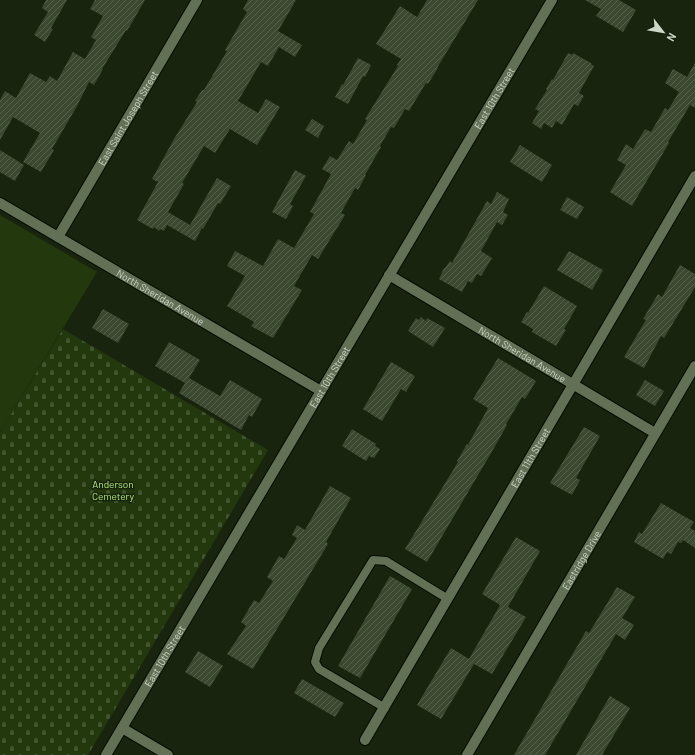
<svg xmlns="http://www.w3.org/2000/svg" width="695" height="755" font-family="Barlow,sans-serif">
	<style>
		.grass { fill: #23380c }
		.cemetery { fill: url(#cemetery-stones) }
		.building { fill: url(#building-hatch) }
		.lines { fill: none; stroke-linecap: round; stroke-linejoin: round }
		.service-casing { stroke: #040c00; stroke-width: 10 }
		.minor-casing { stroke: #040c00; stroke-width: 12 }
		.secondary-casing { stroke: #040c00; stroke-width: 12 }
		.service { stroke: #627056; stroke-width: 8 }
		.minor { stroke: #627056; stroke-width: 10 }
		.secondary { stroke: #627056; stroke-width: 10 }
		.labels { text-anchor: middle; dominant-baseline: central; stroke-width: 3; stroke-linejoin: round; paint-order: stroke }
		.street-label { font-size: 10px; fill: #ced6c8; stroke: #18240d }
		.park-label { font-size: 10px; fill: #b1e87d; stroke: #18240d }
	</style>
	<defs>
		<pattern id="cemetery-stones" width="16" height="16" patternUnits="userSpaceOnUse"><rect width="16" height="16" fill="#23380c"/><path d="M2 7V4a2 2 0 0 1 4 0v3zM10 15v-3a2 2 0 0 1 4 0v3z" fill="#42542e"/></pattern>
		<pattern id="building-hatch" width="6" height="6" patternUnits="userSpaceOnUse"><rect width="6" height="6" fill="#3c4931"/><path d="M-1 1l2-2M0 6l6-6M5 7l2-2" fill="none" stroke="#57624d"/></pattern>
	</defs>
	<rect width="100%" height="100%" fill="#18240d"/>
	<polygon class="grass" points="0,215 97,272 0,432"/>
	<polygon class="cemetery" points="63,329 268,450 88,755 0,755 0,432"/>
	<g class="building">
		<polygon points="46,0 67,0 51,28 53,29 45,42 34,35 48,12 42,8"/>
		<polygon points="95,0 145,0 127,31 126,30 102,69 103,69 94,85 89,82 77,106 52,149 54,150 41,172 23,162 40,133 13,117 0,140 0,100 5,91 16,98 30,73 46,82 50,76 57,81 73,52 85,59 96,40 91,37 103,16 90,9"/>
		<polygon points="248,0 296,0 278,31 302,45 295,57 279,47 268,66 261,62 238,101 258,113 266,99 280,107 257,145 230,129 215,153 204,146 182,183 184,184 168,212 190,225 217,178 231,186 220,204 218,203 203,229 202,228 195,241 167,225 164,231 160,229 159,231 154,227 153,229 137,220 158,182 152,179 174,139 197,102 195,101 202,90 204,90 227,51 225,50 247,12 243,9"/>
		<polygon points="427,0 478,0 437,68 438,68 428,84 426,83 409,111 405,109 394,128 391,127 380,146 381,147 365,175 366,175 358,190 355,188 341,213 345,215 318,259 312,255 294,286 302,290 273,338 251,326 254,322 227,306 245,276 227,266 235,251 263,266 278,239 294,248 314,214 310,212 331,174 322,169 330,156 337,160 349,141 353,144 367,120 365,119 398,66 397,65 401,59 376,44 400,6 417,17"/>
		<polygon points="585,0 619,0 636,10 623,32 596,16 601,9"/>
		<polygon points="568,53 572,55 573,53 591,63 591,64 594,66 579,93 584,96 578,106 574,104 562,125 556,121 552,128 544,123 541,129 532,123 539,111 535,109 547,90 546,89 552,79 553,80"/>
		<polygon points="358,58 371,65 365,77 363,76 348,104 335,97 342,84 343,85"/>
		<polygon points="695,63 695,108 690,105 668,142 669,143 632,206 610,192 626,165 617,160 626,144 633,149 645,129 651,132 665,108 668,110 679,92 665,83 673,69 687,77"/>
		<polygon points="312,119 324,126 318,138 305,130"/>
		<polygon points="520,145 552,165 542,182 510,162"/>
		<polygon points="0,150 24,165 15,181 0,172"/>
		<polygon points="295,170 306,176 290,204 293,206 286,219 272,212"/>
		<polygon points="497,192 509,199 503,212 508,215 502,225 497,222 481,251 492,258 481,276 477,274 472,283 468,281 462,292 439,279 444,268 445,268 450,261 452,263 487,201 491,204"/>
		<polygon points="567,197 584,207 577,219 560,210"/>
		<polygon points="569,251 603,270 592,290 557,270"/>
		<polygon points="680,265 695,274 695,287 664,338 661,336 644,368 624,357 646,320 643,319 658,294 662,297"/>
		<polygon points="544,286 577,306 564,329 566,330 556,346 532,332 533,329 521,322 527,312 528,313"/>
		<polygon points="103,309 129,324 118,343 92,328"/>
		<polygon points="421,317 426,321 427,318 445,328 433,347 408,331 416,318 419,320"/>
		<polygon points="169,342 200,360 189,378 220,396 230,380 262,399 252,417 249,415 241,430 179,393 185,383 155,366"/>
		<polygon points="498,358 536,381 525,399 522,397 506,424 507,425 494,448 427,562 405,549 458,462 457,461 467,444 468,445 488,408 473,399"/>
		<polygon points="391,362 415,376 406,392 401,389 382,421 363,409"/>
		<polygon points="645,380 664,391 655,406 636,395"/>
		<polygon points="584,427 600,436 576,478 580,480 572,495 550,483"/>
		<polygon points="352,429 376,444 375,446 380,449 374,458 369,456 366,461 342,446"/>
		<polygon points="330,486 351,498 326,542 328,544 253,669 227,654 246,626 241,622 254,600 259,603 273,581 267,577 279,556 284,559 297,538 292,535 297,525 305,530"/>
		<polygon points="661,503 694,522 690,528 695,531 695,548 683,540 681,543 678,542 671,554 667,552 663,559 634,542 639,532 642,534"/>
		<polygon points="516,537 540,551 508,607 526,617 492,674 474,664 441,719 417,705 451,648 469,659 500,605 482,594"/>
		<polygon points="390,576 412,589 360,678 338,666"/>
		<polygon points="617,587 635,597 622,618 634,625 625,640 616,634 545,755 514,755 586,631 589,633"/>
		<polygon points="198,651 223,666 210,687 185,672"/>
		<polygon points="302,679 344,703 335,717 294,693"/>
		<polygon points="610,696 630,708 602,755 576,755"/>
	</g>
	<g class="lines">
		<defs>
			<polyline id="service" points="385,708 319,669 315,662 319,648 373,560 386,561 448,599"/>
			<g id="minor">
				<path id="s1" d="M0 203 321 391"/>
				<path id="s2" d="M58 237 197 0"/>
				<path id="s3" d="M389 275 655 433"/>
				<polyline points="122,728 168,755"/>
				<path id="s4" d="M365 740 695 176"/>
				<path id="s5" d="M467 755 695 366"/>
			</g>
			<g id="secondary">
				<path id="s6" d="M106 755 552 0"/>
			</g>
		</defs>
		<use href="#service" class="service-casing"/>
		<use href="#minor" class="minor-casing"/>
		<use href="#secondary" class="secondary-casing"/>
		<use href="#service" class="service"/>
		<use href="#minor" class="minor"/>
		<use href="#secondary" class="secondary"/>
	</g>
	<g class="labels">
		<g class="street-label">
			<text stroke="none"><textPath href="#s6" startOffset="763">East 10th Street</textPath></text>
			<text stroke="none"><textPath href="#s2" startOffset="138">East Saint Joseph Street</textPath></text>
			<text stroke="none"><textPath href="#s1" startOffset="186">North Sheridan Avenue</textPath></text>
			<text stroke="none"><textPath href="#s3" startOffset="155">North Sheridan Avenue</textPath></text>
			<text stroke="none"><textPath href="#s6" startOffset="439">East 10th Street</textPath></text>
			<text stroke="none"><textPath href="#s4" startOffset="327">East 11th Street</textPath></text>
			<text stroke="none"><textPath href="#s5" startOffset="226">Eastridge Drive</textPath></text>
			<text stroke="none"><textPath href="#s6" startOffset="115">East 10th Street</textPath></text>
		</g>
		<g class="park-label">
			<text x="113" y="484">Anderson<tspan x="113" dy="12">Cemetery</tspan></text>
		</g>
	</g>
	<g transform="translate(663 32) rotate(121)" stroke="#18240d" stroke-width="3" paint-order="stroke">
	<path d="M0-3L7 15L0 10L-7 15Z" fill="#ced6c8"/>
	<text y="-6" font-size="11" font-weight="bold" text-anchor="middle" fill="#ced6c8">N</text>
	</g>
</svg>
